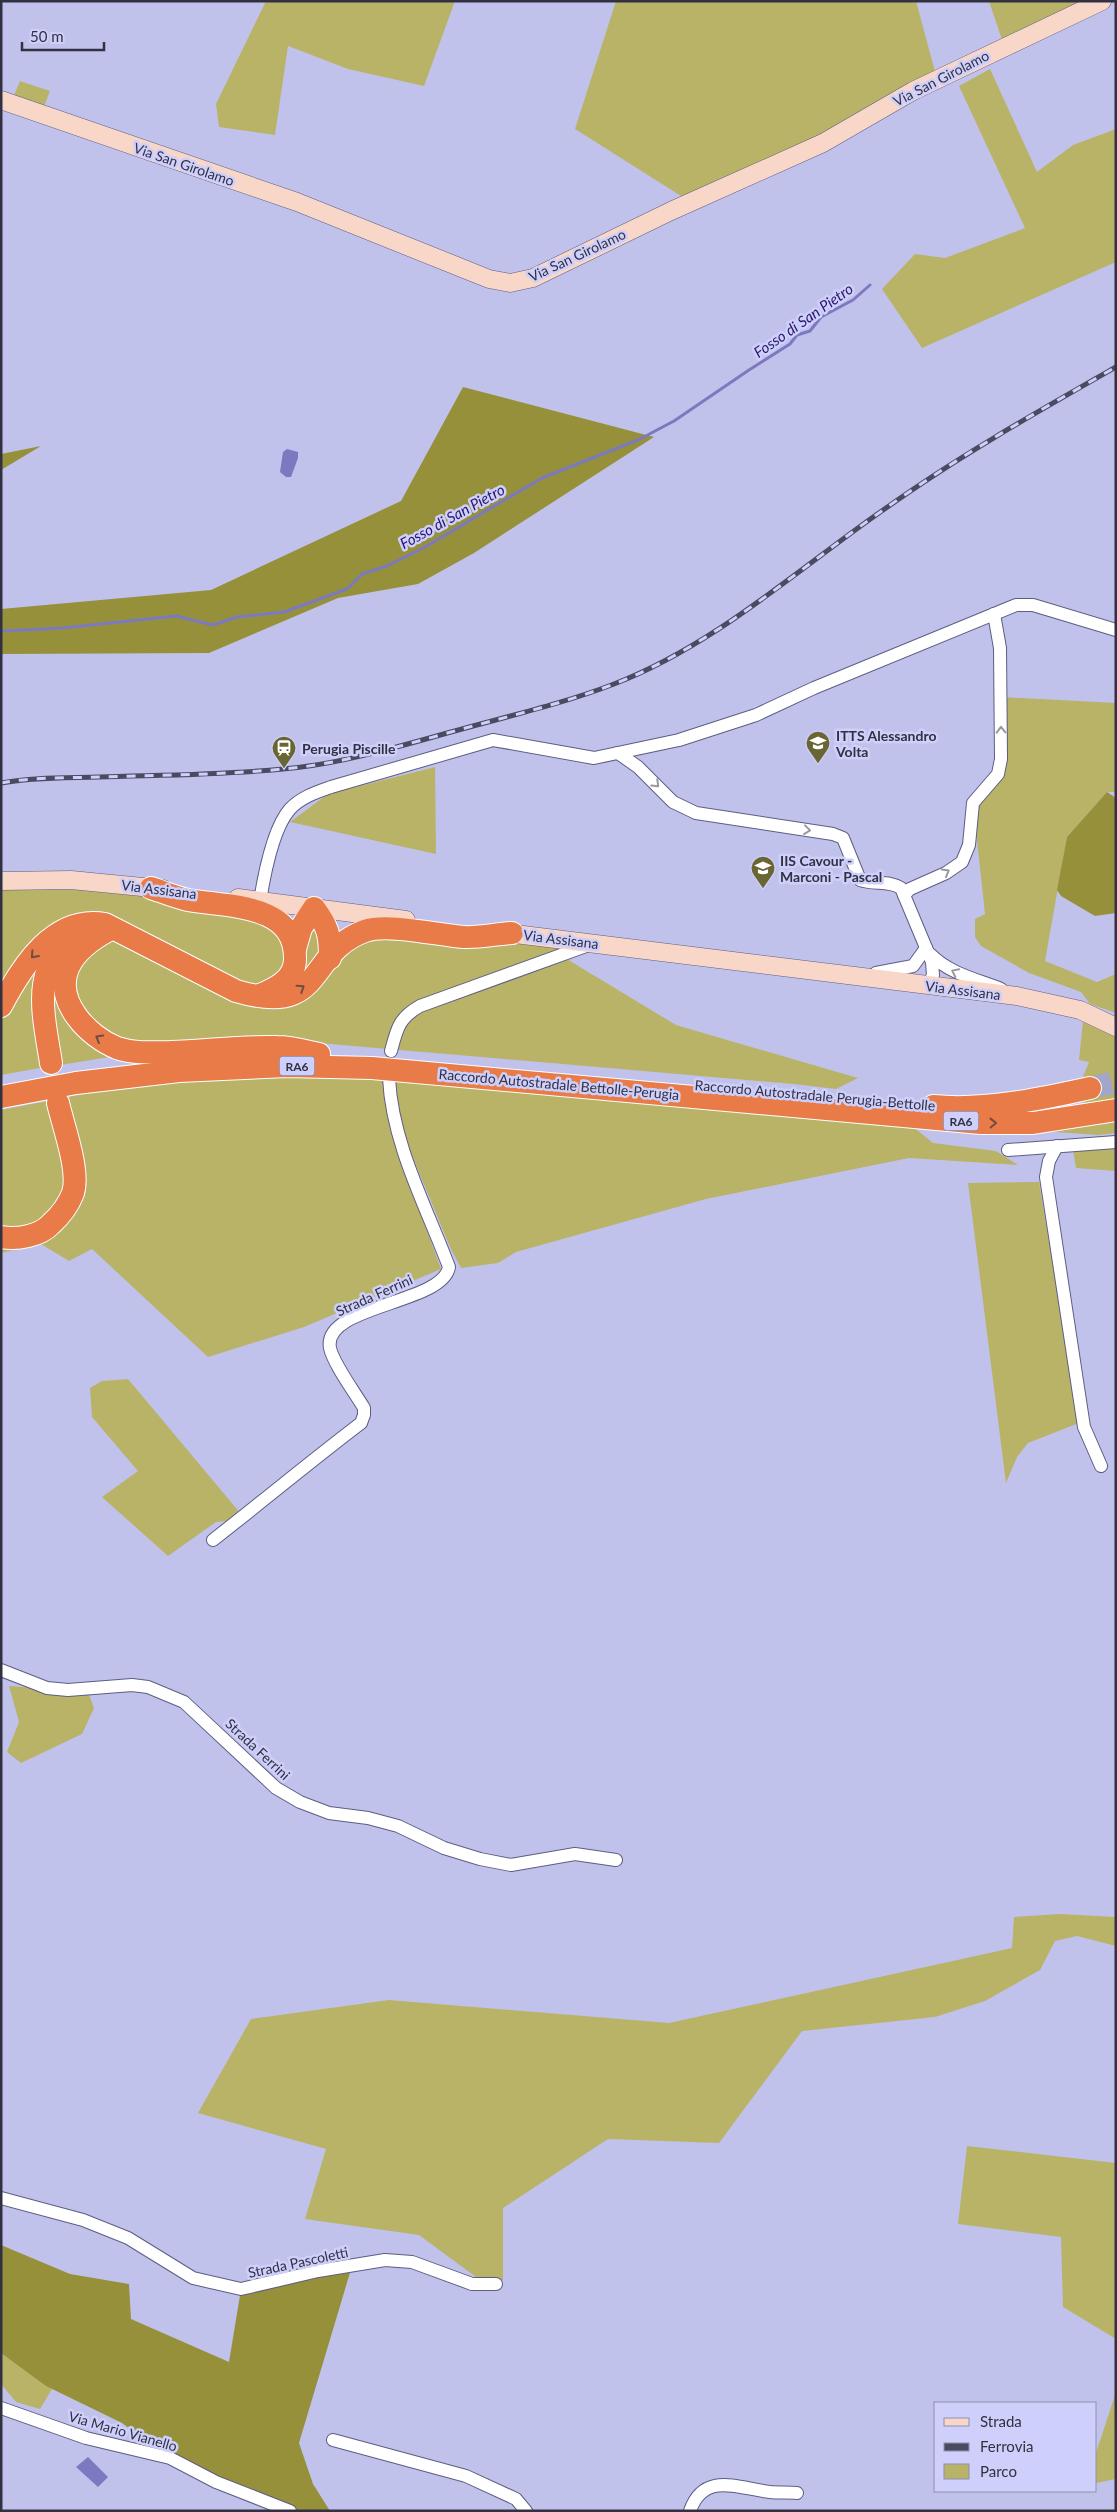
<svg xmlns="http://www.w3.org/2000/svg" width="1117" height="2512" font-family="Lato,sans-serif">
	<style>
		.green { fill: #b9b368 }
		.forest { fill: #97903a }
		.water { fill: #7b79c0 }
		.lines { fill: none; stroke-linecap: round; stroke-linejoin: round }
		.stream { stroke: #7b79c0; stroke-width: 3 }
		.highway-tunnel { stroke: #a4a5ca; stroke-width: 22; stroke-dasharray: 22 11; stroke-linecap: butt }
		.street-casing { stroke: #5d5d83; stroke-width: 14 }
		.secondary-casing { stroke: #5d5d83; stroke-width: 19 }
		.highway-casing { stroke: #fff; stroke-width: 24 }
		.street { stroke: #fff; stroke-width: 12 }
		.secondary { stroke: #f8d7c8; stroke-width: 18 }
		.highway { stroke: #e87b48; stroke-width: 22 }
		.rail-casing { stroke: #4a4a60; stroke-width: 5 }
		.rail { stroke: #cecffa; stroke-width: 3; stroke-dasharray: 9; stroke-linecap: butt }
		.oneway { stroke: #9898a0 }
		.oneway2 { stroke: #714b44 }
		.labels { text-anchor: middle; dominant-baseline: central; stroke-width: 5; stroke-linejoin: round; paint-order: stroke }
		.shield { fill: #cecffa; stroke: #606079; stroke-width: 1 }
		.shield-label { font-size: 12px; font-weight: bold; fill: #313142 }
		.street-label { font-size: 14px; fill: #313142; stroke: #cecffa }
		.poi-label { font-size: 14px; font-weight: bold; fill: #313142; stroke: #cecffa; text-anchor: start }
		.water-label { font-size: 15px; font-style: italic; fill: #29156b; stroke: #cecffa }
	</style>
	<rect width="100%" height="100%" fill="#c1c2ec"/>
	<g class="green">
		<polygon points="266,1 455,1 424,86 348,69 288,46 275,135 219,127 216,104"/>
		<polygon points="616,1 916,1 937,79 730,185 681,196 575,129"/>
		<polygon points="989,1 1102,1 1004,46"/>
		<polygon points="990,69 1037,172 1073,145 1116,129 1116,262 922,348 882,289 915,254 945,258 1025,228 959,86"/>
		<polygon points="20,81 50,91 42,112 13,98"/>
		<polygon points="1000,697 1116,703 1116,792 1107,792 1067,837 1045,961 1097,982 1116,974 1116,1013 1090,1004 1081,992 1029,973 981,946 975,937 975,919 985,914 973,803 998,774"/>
		<polygon points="435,767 436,854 290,822 328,794"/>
		<polygon points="1,888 90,888 151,895 250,914 285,936 285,969 259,989 239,986 114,916 93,913 1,987"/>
		<polygon points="314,922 323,957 294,980"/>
		<polygon points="356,938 510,938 557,945 570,961 676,1025 858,1078 836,1089 794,1084 295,1041 134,1047 77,1011 72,968 83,952 117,939 270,1004"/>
		<polygon points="39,954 46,1067 1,1075 1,1016"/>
		<polygon points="51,984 63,987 116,1056 60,1065"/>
		<polygon points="1083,1021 1116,1036 1116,1101 1082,1103 1094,1098 1081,1082 1089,1062 1079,1060"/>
		<polygon points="226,1077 389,1078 911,1125 933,1143 996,1151 1018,1165 909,1158 706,1199 516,1252 498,1263 461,1268 450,1247 413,1158 403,1165 441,1269 304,1327 208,1357 92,1249 69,1261 41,1244 1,1253 1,1110 89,1093"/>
		<polygon points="1116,1118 1116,1133 1098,1135 1041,1131"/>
		<polygon points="1116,1148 1116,1171 1076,1168 1073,1150"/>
		<polygon points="1039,1182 1079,1423 1028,1443 1017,1457 1006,1483 968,1183"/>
		<polygon points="128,1379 241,1514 227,1521 216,1522 168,1556 102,1497 138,1471 92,1417 90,1388 102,1381"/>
		<polygon points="9,1686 88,1692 94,1708 82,1734 21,1763 7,1752 19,1722"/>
		<polygon points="1060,1914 1116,1917 1116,1946 1077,1936 1055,1941 1040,1970 985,2001 935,2017 802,2031 719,2143 608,2139 503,2208 503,2280 480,2280 419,2235 305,2219 326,2149 198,2113 251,2019 389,2000 669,2023 1012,1948 1014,1917"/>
		<polygon points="967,2146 1116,2163 1116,2339 1063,2307 1061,2237 958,2224"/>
		<polygon points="1,2353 52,2389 40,2409 16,2402 1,2384"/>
		<polygon points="1116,2392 1116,2479 1096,2483 1096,2453"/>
	</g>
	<g class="forest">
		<polygon points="463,387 654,437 474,553 418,584 338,598 209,653 1,654 1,609 211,590 401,501"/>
		<polygon points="41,446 1,470 1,454"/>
		<polygon points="1107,792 1116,798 1116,913 1095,916 1061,896 1057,890 1067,837"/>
		<polygon points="1,2245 70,2274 129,2284 131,2319 229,2362 241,2289 352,2266 299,2443 313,2484 330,2511 290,2511 170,2458 122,2423 46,2386 1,2353"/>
	</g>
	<g class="water">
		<polygon points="287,449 298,452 298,458 291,477 286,477 280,472 283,452"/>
		<polygon points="88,2457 108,2477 98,2487 76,2467"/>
	</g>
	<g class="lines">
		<polyline class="stream" points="1,631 63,628 176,616 213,625 237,617 284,612 347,589 362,574 387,566 425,547 542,478 640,439 674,421 749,370 790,344 797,335 810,331 821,317 853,300 870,285"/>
		<polyline class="highway-tunnel" points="1090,1088 1116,1082"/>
		<defs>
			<g id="street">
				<path d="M618 753 638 767 673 802 696 813 833 834 843 838 860 880C874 885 889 880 901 888L932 962 933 975 928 986"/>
				<polyline points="904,895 910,889 946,873 962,862 969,845 973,803 998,774 1001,759 1000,648 994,614"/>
				<path d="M260 901C264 876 273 828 290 809 301 797 317 792 331 787L493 740 594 758 679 740 756 715 814 688 1016 605H1033L1116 630"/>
				<path d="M930 954C950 974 976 979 1001 989"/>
				<polyline points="876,973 913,966 926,948"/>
				<path d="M391 1051C397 1028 399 1018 420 1006L586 946"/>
				<polyline points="1057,1146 1049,1161 1046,1177 1084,1427 1101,1466"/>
				<polyline points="1008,1150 1116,1142"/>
				<path d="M213 1540C263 1501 311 1461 361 1423L364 1415V1408C355 1393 333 1363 330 1348 322 1305 443 1304 449 1267 426 1206 392 1143 389 1078"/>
				<polyline points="1,1670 47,1688 68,1690 132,1685 148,1687 184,1702 276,1788 300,1802 329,1813 368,1818 398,1826 444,1848 480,1859 511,1865 575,1854 616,1860"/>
				<polyline points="1,2198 83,2220 128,2238 193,2278 241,2289 318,2271 385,2260 412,2262 472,2284 496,2284"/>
				<polyline points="1,2408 86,2438 170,2458 216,2482 290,2511"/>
				<polyline points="333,2440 466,2476 516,2499 526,2511"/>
				<path d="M690 2511C704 2470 740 2489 770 2492 779 2493 788 2492 797 2493"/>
			</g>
			<g id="secondary">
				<polyline points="1,100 297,202 489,279 510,283 533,278 671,211 823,143 913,91 1102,1"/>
				<polyline points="1,881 71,880 163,889"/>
				<polyline points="238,898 406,920"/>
				<polyline points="499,932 1017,996 1080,1010 1116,1027"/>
			</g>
			<g id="highway">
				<path d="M151 888C163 892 175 897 188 900 227 907 296 903 295 959 295 979 277 988 260 995"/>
				<path d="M109 930C92 939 76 950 68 968 54 1002 89 1037 117 1048 135 1054 152 1052 170 1052 206 1051 242 1046 277 1047 291 1047 305 1051 319 1054"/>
				<path d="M295 949 301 928 314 908C328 927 330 934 330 958"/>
				<path d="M1 1006C22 966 54 915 105 924L236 991C327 1018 305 952 365 931 387 923 437 935 463 937 479 938 496 934 512 933"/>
				<path d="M51 1063C44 1017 27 958 83 936"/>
				<polyline points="1,1097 76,1083 179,1071 287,1066 372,1068 981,1123 1033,1123 1116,1110"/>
				<path d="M933 1106C984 1111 1041 1099 1090 1088"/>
				<path d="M1 1237C17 1240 40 1236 51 1224 61 1215 68 1206 73 1193 80 1171 63 1125 58 1103"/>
			</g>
		</defs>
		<use href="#street" class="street-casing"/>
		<use href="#secondary" class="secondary-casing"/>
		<use href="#highway" class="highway-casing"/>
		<use href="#street" class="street"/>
		<use href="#secondary" class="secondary"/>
		<use href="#highway" class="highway"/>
		<defs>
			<path id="rail" d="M1 783C33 777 67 778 99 777 160 775 222 775 283 769 343 764 403 745 462 729 513 715 565 703 614 684 715 645 798 569 886 508 959 456 1037 412 1116 367"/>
		</defs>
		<use href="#rail" class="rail-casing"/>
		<use href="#rail" class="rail"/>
	</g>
	<defs><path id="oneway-chevron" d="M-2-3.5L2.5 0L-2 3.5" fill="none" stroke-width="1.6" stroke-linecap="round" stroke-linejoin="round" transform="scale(1.25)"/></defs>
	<g class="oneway">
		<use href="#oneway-chevron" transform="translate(1001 730) rotate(-91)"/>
		<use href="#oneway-chevron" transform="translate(656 784) rotate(44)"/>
		<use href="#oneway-chevron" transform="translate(807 830) rotate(7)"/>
		<use href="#oneway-chevron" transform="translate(946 872) rotate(-30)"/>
		<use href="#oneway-chevron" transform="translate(955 972) rotate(-154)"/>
	</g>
	<g class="oneway2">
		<use href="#oneway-chevron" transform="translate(34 955) rotate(132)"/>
		<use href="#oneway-chevron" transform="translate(301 988) rotate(-34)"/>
		<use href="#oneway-chevron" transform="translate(99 1038) rotate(-150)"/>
		<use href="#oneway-chevron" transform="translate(993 1123) rotate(-1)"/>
	</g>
	<defs>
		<symbol id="university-pin" viewBox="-11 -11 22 30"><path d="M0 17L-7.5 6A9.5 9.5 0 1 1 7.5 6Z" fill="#6a6633" stroke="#cecffa"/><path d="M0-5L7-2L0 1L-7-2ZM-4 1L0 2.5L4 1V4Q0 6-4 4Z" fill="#fff"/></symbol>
		<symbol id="station-pin" viewBox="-11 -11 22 30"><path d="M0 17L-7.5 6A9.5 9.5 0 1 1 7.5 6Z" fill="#6a6633" stroke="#cecffa"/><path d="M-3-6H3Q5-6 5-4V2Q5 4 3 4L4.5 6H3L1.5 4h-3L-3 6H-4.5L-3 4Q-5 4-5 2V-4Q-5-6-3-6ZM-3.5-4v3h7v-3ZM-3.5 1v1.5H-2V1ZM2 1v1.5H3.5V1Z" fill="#fff"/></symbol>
	</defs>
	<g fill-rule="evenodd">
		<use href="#university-pin" x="804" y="729" width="28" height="38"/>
		<use href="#station-pin" x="270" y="734" width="28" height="38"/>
		<use href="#university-pin" x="749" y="854" width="28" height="38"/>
	</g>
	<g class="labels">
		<g class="shield">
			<rect x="279.5" y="1056.5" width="35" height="19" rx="4"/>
			<rect x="943.5" y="1111.5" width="35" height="19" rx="4"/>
		</g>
		<g class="shield-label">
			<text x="297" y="1066">RA6</text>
			<text x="961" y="1121">RA6</text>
		</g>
		<g class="street-label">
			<text transform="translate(941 78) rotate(-27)">Via San Girolamo</text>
			<text transform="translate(184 164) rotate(19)">Via San Girolamo</text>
			<text transform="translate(577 255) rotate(-25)">Via San Girolamo</text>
			<text transform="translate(159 889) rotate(7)">Via Assisana</text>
			<text transform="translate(561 939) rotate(7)">Via Assisana</text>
			<text transform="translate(963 990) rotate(7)">Via Assisana</text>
			<text transform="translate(559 1084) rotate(5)">Raccordo Autostradale Bettolle-Perugia</text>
			<text transform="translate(815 1095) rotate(5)">Raccordo Autostradale Perugia-Bettolle</text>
			<text transform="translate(374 1295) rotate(-24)">Strada Ferrini</text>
			<text transform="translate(258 1749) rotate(43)">Strada Ferrini</text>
			<text transform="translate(298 2262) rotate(-12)">Strada Pascoletti</text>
			<text transform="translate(123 2431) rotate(16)">Via Mario Vianello</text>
		</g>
		<g class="poi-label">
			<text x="836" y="735">ITTS Alessandro<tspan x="836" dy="16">Volta</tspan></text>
			<text x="302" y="748">Perugia Piscille</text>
			<text x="780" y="860">IIS Cavour -<tspan x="780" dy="16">Marconi - Pascal</tspan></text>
		</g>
		<g class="water-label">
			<text transform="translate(803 320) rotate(-35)">Fosso di San Pietro</text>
			<text transform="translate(452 516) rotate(-29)">Fosso di San Pietro</text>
		</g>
	</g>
	<rect width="1117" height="2512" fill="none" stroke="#313142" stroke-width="5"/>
	<rect x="934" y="2402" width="162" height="90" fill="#cecffa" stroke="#8f90b0"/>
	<rect x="944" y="2418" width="25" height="8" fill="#f8d7c8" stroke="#8f90b0"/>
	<text x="980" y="2427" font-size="15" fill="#313142">Strada</text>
	<rect x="944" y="2443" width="25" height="8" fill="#4a4a60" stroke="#8f90b0"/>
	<text x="980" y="2452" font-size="15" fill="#313142">Ferrovia</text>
	<rect x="944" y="2464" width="25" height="15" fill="#b9b368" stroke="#8f90b0"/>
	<text x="980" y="2477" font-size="15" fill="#313142">Parco</text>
	<path d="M22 42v8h82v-8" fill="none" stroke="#313142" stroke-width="2.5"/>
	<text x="30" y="42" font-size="15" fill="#313142" stroke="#cecffa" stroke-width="4" paint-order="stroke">50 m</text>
</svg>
